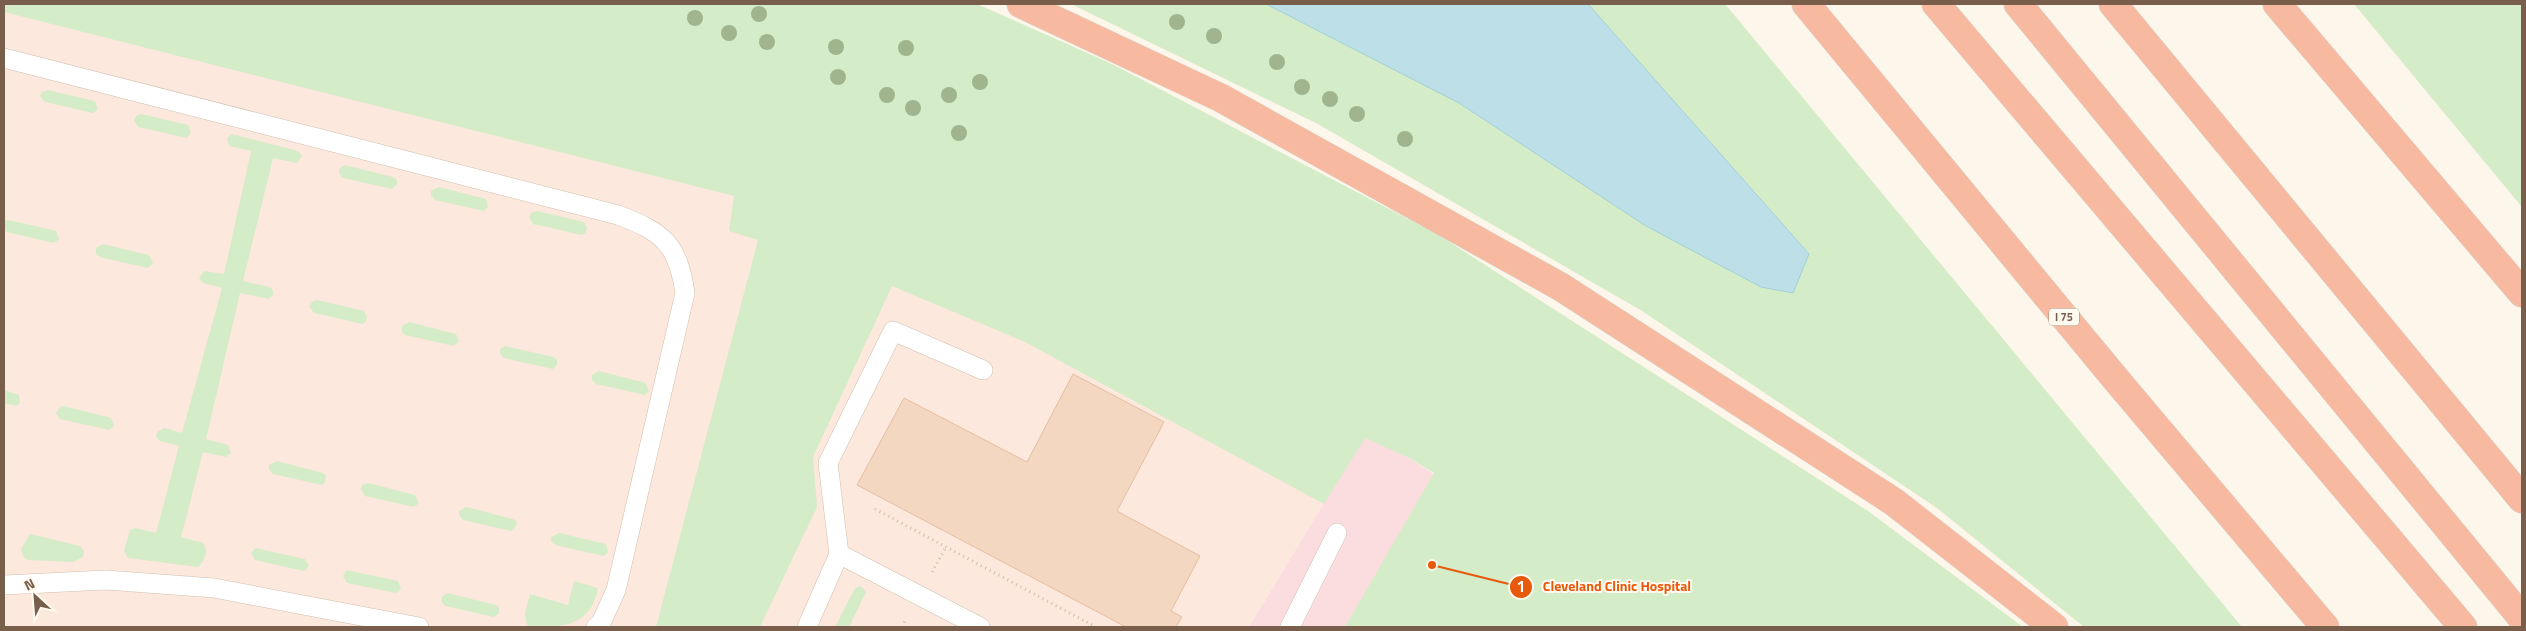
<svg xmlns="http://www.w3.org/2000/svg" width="2526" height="631" font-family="'Titillium Web',sans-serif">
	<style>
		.commercial { fill: #fde8dd }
		.medical { fill: #fbdddf }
		.green { fill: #d4ecc7 }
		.water { fill: #bde0e8; stroke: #a3cfda }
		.building { fill: #f3d7c1; stroke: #e6bea1 }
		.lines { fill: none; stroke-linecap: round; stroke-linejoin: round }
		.service-casing { stroke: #d0bfae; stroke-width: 20 }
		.motorway-casing { stroke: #d9d2cd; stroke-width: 29 }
		.path { stroke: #d9baa3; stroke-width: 3; stroke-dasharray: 1 4; stroke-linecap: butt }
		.service { stroke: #fff; stroke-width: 19 }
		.motorway { stroke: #f7baa0; stroke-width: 28 }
		.tree { fill: #a0b58e }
		.labels { text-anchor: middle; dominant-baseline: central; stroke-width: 4; stroke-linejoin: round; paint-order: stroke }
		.shield { fill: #fffaf0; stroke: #a18d7d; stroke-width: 1 }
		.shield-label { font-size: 11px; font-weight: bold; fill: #795e4c }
		.leader { fill: none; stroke: #e8590c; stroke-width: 2 }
		.callout-dot { fill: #e8590c; stroke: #fffaf0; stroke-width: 2 }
		.mark-label { font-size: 15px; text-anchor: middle; font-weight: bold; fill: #fff }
		.callout-label { font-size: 14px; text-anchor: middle; font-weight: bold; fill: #e8590c; stroke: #fffaf0; stroke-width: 4; stroke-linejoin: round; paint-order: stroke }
	</style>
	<rect width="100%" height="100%" fill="#fdf6ea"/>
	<polygon class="commercial" points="4,4 492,67 1364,437 1249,627 4,627"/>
	<polygon class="medical" points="1364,437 1409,458 1674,627 1249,627"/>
	<g class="green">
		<polygon points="4,4 977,4 1112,64 1437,234 1868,511 2023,627 1345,627 1434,473 1409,458 1365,438 1324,504 1025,342 892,286 813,457 817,507 760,627 656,627 758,240 729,231 734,196 4,12"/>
		<polygon points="1071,4 1725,4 2242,627 2084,627 1937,508 1642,311 1316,123"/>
		<polygon points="2354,4 2522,4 2522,207"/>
		<polygon points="48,90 95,101 98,109 93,113 45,102 40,96 42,92"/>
		<polygon points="141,114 188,125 191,133 187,138 138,127 134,120 137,115"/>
		<path d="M232 134 298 151 302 156 297 163 273 158 243 281 270 287 273 291V295L269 299 240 293 206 439 228 445 231 453 226 457 203 452 181 537 203 543C209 550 205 561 198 567L128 558 124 551 130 530 136 528 156 533 179 446 160 441 156 437 157 432 164 428 182 433 222 288 203 283 199 278 204 271 224 274 251 151 229 146 227 138Z"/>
		<polygon points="345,165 393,177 397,180 397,184 392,189 343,178 339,173 339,169"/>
		<polygon points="439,187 486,199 488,207 484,211 435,200 431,195 431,191"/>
		<polygon points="537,211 584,222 587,228 586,232 582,235 533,224 529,217 532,212"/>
		<polygon points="9,220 56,231 59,239 54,243 6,232 4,221"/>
		<polygon points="103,244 149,255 153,263 148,268 99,257 96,254 96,248"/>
		<polygon points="317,300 364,311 367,317 366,321 363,324 314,313 309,306 313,301"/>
		<polygon points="409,322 456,334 459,341 454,346 405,335 402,332 402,326"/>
		<polygon points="505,346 554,357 557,360 557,365 553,369 504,358 500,354 500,349"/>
		<polygon points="599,371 646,383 649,391 645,395 596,384 592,380 592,375"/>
		<polygon points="4,390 19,395 20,403 16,406 4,403"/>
		<polygon points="64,406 111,418 114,426 109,430 60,419 56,413 60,407"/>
		<polygon points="277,461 323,473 326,476 325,482 322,485 273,474 269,469 269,465"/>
		<polygon points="368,483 415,495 419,503 414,507 365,496 361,489 362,485"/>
		<polygon points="466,507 513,519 517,522 516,526 511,531 463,520 459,515 459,511"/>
		<polygon points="559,533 606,544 608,552 604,556 555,545 551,541 551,537"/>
		<polygon points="30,534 80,546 84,551 83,557 73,562 29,560 24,558 21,549"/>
		<polygon points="255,548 305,559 309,566 304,571 255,560 251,553"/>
		<polygon points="346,570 398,581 401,589 396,593 347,583 343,576"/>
		<path d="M574 581 598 588C591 627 562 627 530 627L527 625 525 614 530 594 568 605Z"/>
		<polygon points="861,586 866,592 849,627 835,627 855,588"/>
		<polygon points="447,593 496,605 499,608 499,613 494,617 445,606 441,601 442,597"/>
	</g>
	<polygon class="water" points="1266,4 1588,4 1809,254 1793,293 1761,287 1646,226 1459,103"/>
	<polygon class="building" points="1073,374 1164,422 1117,511 1200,556 1171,611 1182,617 1176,627 1126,627 857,485 904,398 1027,462"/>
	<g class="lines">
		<defs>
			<g id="service">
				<path d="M4 58 618 215C663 232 678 244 685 293L616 590 601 623 596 627"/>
				<polyline points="839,554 828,463 893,331 983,370"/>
				<polyline points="4,585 106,580 214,588 419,627"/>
				<polyline points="807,627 839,554 980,627"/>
				<polyline points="1290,627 1337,533"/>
			</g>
			<g id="motorway">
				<polyline points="1021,4 1221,98 1561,287 1894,502 2054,627"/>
				<polyline points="1806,4 2114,377 2325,627"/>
				<polyline points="1936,4 2463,627"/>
				<polyline points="2018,4 2522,618"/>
				<polyline points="2113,4 2522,499"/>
				<polyline points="2277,4 2522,293"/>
			</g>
		</defs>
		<use href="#service" class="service-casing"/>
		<use href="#motorway" class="motorway-casing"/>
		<g class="path">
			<polyline points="875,509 1096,627"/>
			<polyline points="932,572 946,547"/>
			<polyline points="902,627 906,619"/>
		</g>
		<use href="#service" class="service"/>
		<use href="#motorway" class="motorway"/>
	</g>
	<g class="tree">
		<circle cx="759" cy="14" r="8"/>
		<circle cx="695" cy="18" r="8"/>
		<circle cx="1177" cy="22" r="8"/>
		<circle cx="729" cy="33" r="8"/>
		<circle cx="1214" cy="36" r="8"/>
		<circle cx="767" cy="42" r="8"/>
		<circle cx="836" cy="47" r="8"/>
		<circle cx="906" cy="48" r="8"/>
		<circle cx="1277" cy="62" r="8"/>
		<circle cx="838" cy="77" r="8"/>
		<circle cx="980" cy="82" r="8"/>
		<circle cx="1302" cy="87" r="8"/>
		<circle cx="887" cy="95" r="8"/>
		<circle cx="949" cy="95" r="8"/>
		<circle cx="1330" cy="99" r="8"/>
		<circle cx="913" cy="108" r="8"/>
		<circle cx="1357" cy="114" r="8"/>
		<circle cx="959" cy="133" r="8"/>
		<circle cx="1405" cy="139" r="8"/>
	</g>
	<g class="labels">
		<rect class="shield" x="2049" y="308.5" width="30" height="17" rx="4"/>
		<g class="shield-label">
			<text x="2064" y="317">I 75</text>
		</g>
	</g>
	<path class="leader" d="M1432 565L1521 587"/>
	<g class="callout-dot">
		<circle cx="1432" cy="565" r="5"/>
		<circle cx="1521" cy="587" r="12"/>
	</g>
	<g class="mark-label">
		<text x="1521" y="592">1</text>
	</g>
	<g class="callout-label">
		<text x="1617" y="591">Cleveland Clinic Hospital</text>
	</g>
	<rect width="2526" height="631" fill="none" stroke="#795e4c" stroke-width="10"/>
	<g transform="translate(35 596) rotate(334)" stroke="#fffaf0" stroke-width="4" paint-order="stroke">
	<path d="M0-4L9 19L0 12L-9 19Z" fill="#795e4c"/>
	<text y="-8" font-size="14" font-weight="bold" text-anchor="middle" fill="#795e4c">N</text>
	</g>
</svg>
